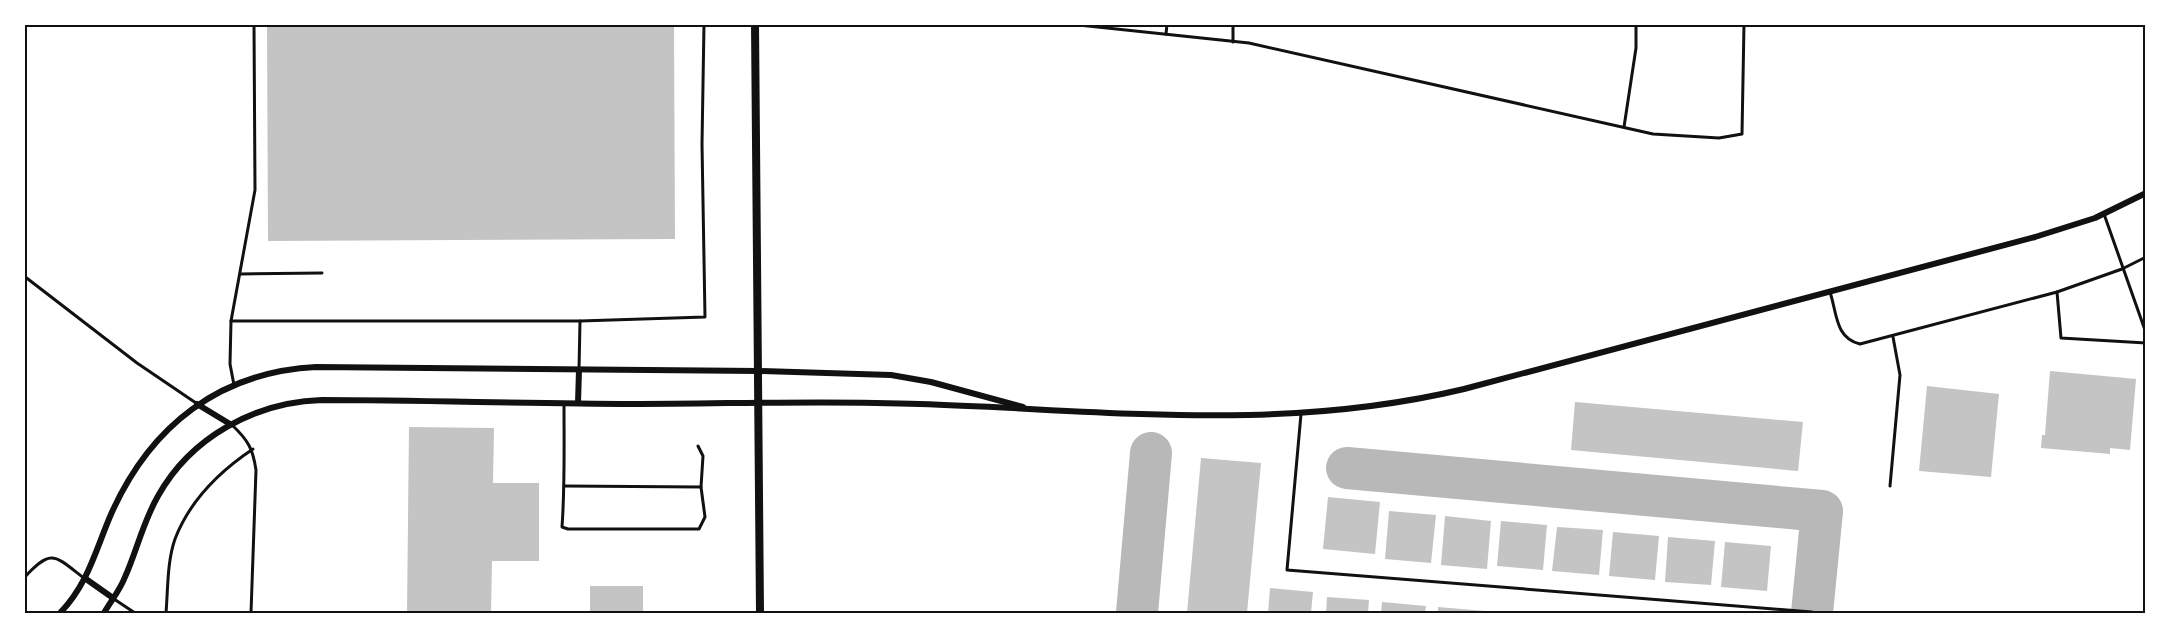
<svg xmlns="http://www.w3.org/2000/svg" width="2170" height="637" font-family="Helvetica,sans-serif">
	<style>
		.lines { fill: none; stroke-linecap: round; stroke-linejoin: round }
		.taxiway { stroke: #b8b8b8; stroke-width: 42 }
		.building { fill: #c4c4c4 }
		.service { stroke: #111; stroke-width: 3 }
		.minor { stroke: #111; stroke-width: 6 }
		.tertiary { stroke: #111; stroke-width: 8 }
		.neatline { fill: none; stroke: #111; stroke-width: 2 }
	</style>
	<rect width="100%" height="100%" fill="#fff"/>
	<g class="lines">
		<g class="taxiway">
			<polyline points="1347,468 1822,511 1812,613"/>
			<polyline points="1137,613 1151,453"/>
		</g>
	</g>
	<g class="building">
		<polygon points="267,24 674,24 675,239 268,241"/>
		<polygon points="2050,371 2136,379 2130,450 2110,448 2110,454 2041,448 2042,435 2045,435"/>
		<polygon points="1927,386 1999,394 1991,477 1919,471"/>
		<polygon points="1575,402 1803,422 1798,471 1571,450"/>
		<polygon points="409,427 494,428 493,483 539,483 539,561 492,561 491,613 407,613"/>
		<polygon points="1201,458 1261,463 1247,613 1187,613"/>
		<polygon points="1328,497 1380,502 1375,554 1323,549"/>
		<polygon points="1389,511 1436,515 1431,563 1385,559"/>
		<polygon points="1445,516 1491,521 1487,569 1441,565"/>
		<polygon points="1501,521 1547,525 1543,570 1497,566"/>
		<polygon points="1557,527 1603,530 1599,575 1552,571"/>
		<polygon points="1613,532 1659,536 1655,580 1609,576"/>
		<polygon points="1668,537 1715,541 1711,585 1665,582"/>
		<polygon points="1725,542 1771,546 1767,591 1721,587"/>
		<rect x="590" y="586" width="53" height="27"/>
		<polygon points="1270,588 1313,592 1311,613 1268,613"/>
		<polygon points="1327,597 1369,600 1368,613 1326,613"/>
		<polygon points="1382,602 1426,606 1425,613 1381,613"/>
		<polygon points="1438,607 1485,611 1485,613 1438,613"/>
	</g>
	<g class="lines">
		<g class="service">
			<polyline points="254,24 255,190 231,321 580,321 705,317 702,144 704,24"/>
			<polyline points="1069,24 1249,43 1653,134 1719,138 1742,134 1744,24"/>
			<polyline points="1233,24 1233,42"/>
			<polyline points="1166,34 1167,24"/>
			<polyline points="1624,127 1636,48 1636,24"/>
			<polyline points="2104,214 2146,333"/>
			<polyline points="2146,257 2122,269 2057,292 2061,338 2146,343"/>
			<polyline points="240,274 322,273"/>
			<polyline points="24,276 137,363 196,403"/>
			<path d="M1830 292C1837 313 1835 338 1860 344L2057 292"/>
			<polyline points="231,321 230,364 234,385"/>
			<polyline points="579,370 580,321"/>
			<path d="M564 405C564 445 565 486 562 527L568 529H699L705 517 701 487 703 456 698 446"/>
			<polyline points="1301,414 1287,570 1812,612"/>
			<path d="M232 425C248 440 253 449 256 470L251 613"/>
			<polyline points="565,486 701,487"/>
			<polyline points="1890,486 1900,375 1893,337"/>
			<path d="M24 578C52 547 55 556 85 579"/>
			<polyline points="114,599 135,613"/>
			<path d="M166 613C168 589 167 562 175 539 190 500 220 471 253 449"/>
		</g>
		<g class="minor">
			<polyline points="578,403 579,370"/>
			<polyline points="197,404 230,424"/>
			<polyline points="86,579 113,598"/>
			<path d="M60 613C89 583 96 548 112 512 151 426 219 372 316 367L759 371 891 375 931 382 1023 407"/>
			<path d="M104 613C111 601 120 590 125 577 137 550 143 522 158 496 191 437 255 402 322 400 425 400 529 404 632 404 728 404 824 400 920 404 1105 410 1281 433 1464 389L2035 237 2095 218 2146 193"/>
		</g>
		<polyline class="tertiary" points="755,24 760,613"/>
	</g>
	<rect width="2170" height="637" fill="none" stroke="#ffffff" stroke-width="51"/>
	<rect x="26" y="26" width="2118" height="586" class="neatline"/>
</svg>
